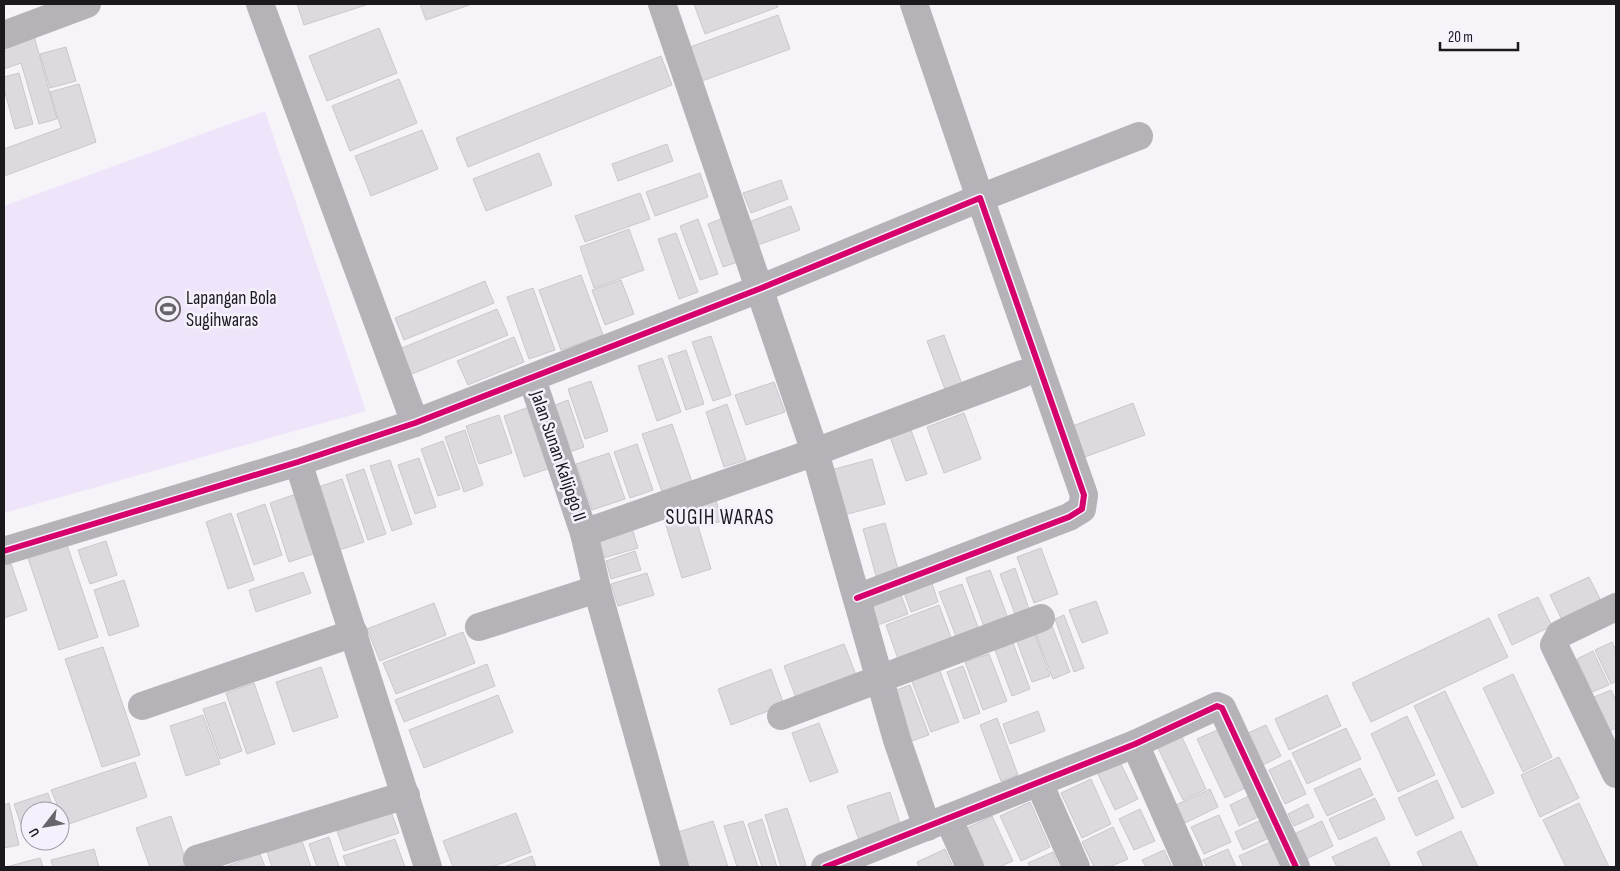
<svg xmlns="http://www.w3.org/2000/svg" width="1620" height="871" font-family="'Sofia Sans Condensed',sans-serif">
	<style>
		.green { fill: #efe5fa }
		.building { fill: #dddadf; stroke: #cbc8cd }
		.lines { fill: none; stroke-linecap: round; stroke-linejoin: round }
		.minor { stroke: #b5b2b8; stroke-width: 28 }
		.cycleway-casing { stroke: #f6f0fc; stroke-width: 9 }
		.cycleway { stroke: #d6006c; stroke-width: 6 }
		.labels { text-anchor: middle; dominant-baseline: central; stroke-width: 5; stroke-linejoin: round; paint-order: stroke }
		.poi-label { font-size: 19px; fill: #1b191d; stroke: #f6f0fc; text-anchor: start }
		.street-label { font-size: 19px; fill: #1b191d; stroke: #f6f0fc }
		.quarter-label { font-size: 21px; letter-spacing: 1px; fill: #1b191d; stroke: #f6f0fc }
	</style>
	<rect width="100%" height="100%" fill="#f6f3f9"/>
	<polygon class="green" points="265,111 366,411 4,513 4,206"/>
	<g class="building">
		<polygon points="297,4 369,4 304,25"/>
		<polygon points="420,4 472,4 426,20"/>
		<polygon points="694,4 777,4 778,7 705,34"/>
		<polygon points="778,15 790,49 702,81 690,47"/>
		<polygon points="379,28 397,73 327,101 309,56"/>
		<polygon points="34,36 57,119 39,124 21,63 4,69 4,47"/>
		<polygon points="66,47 76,81 50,88 40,54"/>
		<polygon points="661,56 672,85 468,167 456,138"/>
		<polygon points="19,73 33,124 15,129 4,89 4,77"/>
		<polygon points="399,79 417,123 350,151 332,106"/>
		<polygon points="79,84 96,142 4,176 4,149 61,128 50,92"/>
		<polygon points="422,130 438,169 371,196 355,156"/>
		<polygon points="667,144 673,161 618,181 612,164"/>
		<polygon points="539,153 552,185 486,211 473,179"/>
		<polygon points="700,173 708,197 655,216 646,192"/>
		<polygon points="781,180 788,199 751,213 743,193"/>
		<polygon points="640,193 650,219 585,242 575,216"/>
		<polygon points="791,206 800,230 758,245 749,222"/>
		<polygon points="726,217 741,261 723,267 708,224"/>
		<polygon points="698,219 718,274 700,280 680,226"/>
		<polygon points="629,229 644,270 594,288 580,247"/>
		<polygon points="676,233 698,292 679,299 658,239"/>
		<polygon points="581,275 603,335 561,350 539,290"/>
		<polygon points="621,280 634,314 605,325 592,290"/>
		<polygon points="485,281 494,303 404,340 395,318"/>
		<polygon points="533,288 555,350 529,359 507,297"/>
		<polygon points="497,309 508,335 407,376 397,350"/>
		<polygon points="944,335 963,387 946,392 927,341"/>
		<polygon points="711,336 731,395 713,401 692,342"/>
		<polygon points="514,337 524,362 468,385 457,361"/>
		<polygon points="686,350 704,404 686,410 668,356"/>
		<polygon points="662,358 681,412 657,421 638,366"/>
		<polygon points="591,381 608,431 585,439 568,389"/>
		<polygon points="774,382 785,412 746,425 735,395"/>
		<polygon points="568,400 584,447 564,454 548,408"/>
		<polygon points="1133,403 1145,435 1082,458 1070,427"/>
		<polygon points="727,404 746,460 724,467 706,412"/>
		<polygon points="532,406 553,467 524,477 504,416"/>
		<polygon points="964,413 981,459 944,473 927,427"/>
		<polygon points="499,415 512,453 479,464 466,426"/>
		<polygon points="672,424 692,482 662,492 642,434"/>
		<polygon points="465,430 483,485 464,492 445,437"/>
		<polygon points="911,430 927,474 906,481 890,437"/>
		<polygon points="443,441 460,489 438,496 421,449"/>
		<polygon points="637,444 653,490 630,498 614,452"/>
		<polygon points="609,453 625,499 592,510 576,464"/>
		<polygon points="419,458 436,507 415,514 398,465"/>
		<polygon points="872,459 885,504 844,515 831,470"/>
		<polygon points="390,460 412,524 392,531 370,466"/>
		<polygon points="364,469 386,534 368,540 346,475"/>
		<polygon points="342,479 364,542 339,550 318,487"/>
		<polygon points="302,492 322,551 289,562 270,503"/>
		<polygon points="715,497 722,521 705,526 698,503"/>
		<polygon points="265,504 282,555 254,565 237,514"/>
		<polygon points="231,513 254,580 228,589 206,522"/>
		<polygon points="695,516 711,569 682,578 666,525"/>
		<polygon points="885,523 900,577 878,583 863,529"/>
		<polygon points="631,525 638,548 600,559 594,537"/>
		<polygon points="106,541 117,575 90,584 78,550"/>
		<polygon points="66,542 98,637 59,650 27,555"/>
		<polygon points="1041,548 1058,594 1034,603 1017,557"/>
		<polygon points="635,551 641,570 611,579 606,561"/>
		<polygon points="11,564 27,610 4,618 4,567"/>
		<polygon points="1015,568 1029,609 1015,614 1000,574"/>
		<polygon points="990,570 1009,621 985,629 966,578"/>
		<polygon points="303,572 311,593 256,612 249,590"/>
		<polygon points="647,573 654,595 618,606 611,584"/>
		<polygon points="930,577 938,602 911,612 902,587"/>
		<polygon points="1589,577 1602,603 1563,622 1550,595"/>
		<polygon points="124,580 139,626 109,636 94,590"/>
		<polygon points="962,584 979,630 957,639 939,592"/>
		<polygon points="899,590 908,614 875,626 866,602"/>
		<polygon points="1538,597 1552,626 1512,645 1498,615"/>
		<polygon points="1096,601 1108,633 1082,643 1069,610"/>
		<polygon points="434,603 446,635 380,661 367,629"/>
		<polygon points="939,605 952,640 898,659 886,625"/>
		<polygon points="1064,615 1084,668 1074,672 1055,619"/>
		<polygon points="1489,618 1508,657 1371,722 1352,683"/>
		<polygon points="1052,626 1070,672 1053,679 1035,632"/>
		<polygon points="463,632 475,663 396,694 383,663"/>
		<polygon points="1034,632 1050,676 1032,682 1016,639"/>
		<polygon points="1612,642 1616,651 1616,681 1611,684 1595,650"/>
		<polygon points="1013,643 1030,689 1012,696 995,650"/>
		<polygon points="844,644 858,680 798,703 784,666"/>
		<polygon points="103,647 140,755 102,767 65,659"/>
		<polygon points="1593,651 1609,685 1592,692 1577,659"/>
		<polygon points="989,654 1007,701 983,710 965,662"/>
		<polygon points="487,664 495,686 404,722 395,700"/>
		<polygon points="938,666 959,722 931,732 910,676"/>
		<polygon points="963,666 980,713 964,719 947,672"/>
		<polygon points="321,667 338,717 293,732 276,682"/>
		<polygon points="771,669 784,705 731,725 718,689"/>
		<polygon points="1513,674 1552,757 1523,772 1483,688"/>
		<polygon points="254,683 275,744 247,754 226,693"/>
		<polygon points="910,685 929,735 906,743 888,693"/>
		<polygon points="1611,690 1616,701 1616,728 1610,731 1594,697"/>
		<polygon points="1445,691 1494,793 1462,808 1414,706"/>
		<polygon points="498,695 513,732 424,768 409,730"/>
		<polygon points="1327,695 1341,726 1289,750 1275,719"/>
		<polygon points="225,702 242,751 220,759 203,709"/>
		<polygon points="1038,711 1045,731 1010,744 1003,724"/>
		<polygon points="203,715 220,764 186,776 170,726"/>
		<polygon points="1407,716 1435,775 1398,792 1371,734"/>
		<polygon points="997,718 1018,775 1001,781 980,725"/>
		<polygon points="819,723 838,772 810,782 792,733"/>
		<polygon points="1266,725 1281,756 1263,765 1248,733"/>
		<polygon points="1222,728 1249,786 1225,798 1197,739"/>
		<polygon points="1346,728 1361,759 1307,784 1292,753"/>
		<polygon points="1181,735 1206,789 1183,800 1157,746"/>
		<polygon points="1559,757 1579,798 1540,817 1521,775"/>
		<polygon points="1290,760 1306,794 1285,804 1269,770"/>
		<polygon points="135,762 147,797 63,826 60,811 51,790"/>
		<polygon points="1120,762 1138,799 1115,810 1097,772"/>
		<polygon points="1360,768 1373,795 1327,816 1314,789"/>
		<polygon points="1091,779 1111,824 1082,838 1061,793"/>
		<polygon points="1437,780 1454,818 1416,836 1398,798"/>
		<polygon points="1210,789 1218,807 1185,823 1176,805"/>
		<polygon points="890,792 902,830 860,843 847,806"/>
		<polygon points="48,793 54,811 30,811 30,839 26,840 14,804"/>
		<polygon points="1253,794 1262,815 1239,826 1230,805"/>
		<polygon points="1375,798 1385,819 1339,840 1329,819"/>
		<polygon points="1030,802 1050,847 1021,861 1000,816"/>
		<polygon points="9,803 19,845 4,848 4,805"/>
		<polygon points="1579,803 1609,867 1566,867 1543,820"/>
		<polygon points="1308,804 1314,817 1294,826 1288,814"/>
		<polygon points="787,808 806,865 799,867 781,867 765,815"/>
		<polygon points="1140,809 1155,841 1134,850 1119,819"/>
		<polygon points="391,812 399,833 344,851 337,831"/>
		<polygon points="516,813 531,852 492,867 453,867 443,841"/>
		<polygon points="1219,815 1231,842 1204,854 1191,827"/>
		<polygon points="171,816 187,864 178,867 150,867 136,828"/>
		<polygon points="992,816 1013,861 999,867 980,867 963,830"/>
		<polygon points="762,819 777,867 762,867 748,824"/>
		<polygon points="1261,820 1269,838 1243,850 1235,832"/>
		<polygon points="713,821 728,867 686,867 675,833"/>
		<polygon points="743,821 758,867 737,867 724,826"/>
		<polygon points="1322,821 1333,846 1306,859 1294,834"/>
		<polygon points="1113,827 1128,859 1109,867 1094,867 1082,842"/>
		<polygon points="1461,831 1478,867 1424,867 1417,852"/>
		<polygon points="329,837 339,867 317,867 309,844"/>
		<polygon points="1376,837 1390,865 1385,867 1337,867 1332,857"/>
		<polygon points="395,839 405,867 347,867 343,856"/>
		<polygon points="1277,839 1291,867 1244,867 1239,856"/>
		<polygon points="302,841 311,867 272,867 267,852"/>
		<polygon points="94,849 99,867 53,867 51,860"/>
		<polygon points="945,849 953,867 919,867 917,862"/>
		<polygon points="1228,849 1236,867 1207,867 1203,860"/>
		<polygon points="1164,850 1172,867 1146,867 1142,860"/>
		<polygon points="1053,852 1059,867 1030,867 1028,863"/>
		<polygon points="260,854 265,867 225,867"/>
		<polygon points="532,856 536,867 504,867"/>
		<polygon points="40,858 43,867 6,867"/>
	</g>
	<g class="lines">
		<g class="minor">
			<polyline points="260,4 415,423"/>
			<polyline points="662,4 815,452 897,740 927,827"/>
			<polyline points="914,4 980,198 1139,136"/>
			<polyline points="4,35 87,4"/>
			<polyline points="298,462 428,867"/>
			<polyline points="584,533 815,452 1022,374"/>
			<polyline points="4,551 298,462 415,423 759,289 980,198 1084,495 1082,509 1069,517 857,598"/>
			<polyline points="597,589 675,867"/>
			<polyline points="1616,607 1560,634 1554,645 1616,774"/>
			<polyline points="479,627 597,589 584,533 532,379"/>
			<polyline points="142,706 354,633"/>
			<polyline points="781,716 1041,618"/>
			<polyline points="1135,744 1189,867"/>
			<polyline points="1039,783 1076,867"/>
			<polyline points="948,818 970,867"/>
			<polyline points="197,859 406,795"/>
			<polyline points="825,867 1135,744 1217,706 1222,708 1296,867"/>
		</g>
		<defs>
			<g id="cycleway">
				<polyline points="4,551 298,462 415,423 759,289 980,198 1084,495 1082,509 1069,517 857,598"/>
				<polyline points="825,867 1135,744 1217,706 1222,708 1296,867"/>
			</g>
		</defs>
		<use href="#cycleway" class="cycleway-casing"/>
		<use href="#cycleway" class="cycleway"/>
	</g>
	<defs>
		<symbol id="stadium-ring" viewBox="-11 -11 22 22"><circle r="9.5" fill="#f6f0fc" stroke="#68656a" stroke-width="1.5"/><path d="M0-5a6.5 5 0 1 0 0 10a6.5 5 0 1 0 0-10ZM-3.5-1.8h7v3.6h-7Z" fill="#68656a"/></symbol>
	</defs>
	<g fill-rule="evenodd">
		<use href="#stadium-ring" x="154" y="295" width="28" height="28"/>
	</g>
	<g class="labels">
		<g class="poi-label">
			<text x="186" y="298">Lapangan Bola<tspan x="186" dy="22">Sugihwaras</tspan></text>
		</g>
		<g class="street-label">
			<text transform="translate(558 456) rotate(71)">Jalan Sunan Kalijogo II</text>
		</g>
		<g class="quarter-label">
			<text x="720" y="517">SUGIH WARAS</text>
		</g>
	</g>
	<rect width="1620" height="871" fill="none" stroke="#1b191d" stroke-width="10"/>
	<g transform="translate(45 826) rotate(239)"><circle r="24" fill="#f6f0fc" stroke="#9e9aa3"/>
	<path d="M0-4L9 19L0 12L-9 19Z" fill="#68656a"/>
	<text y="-8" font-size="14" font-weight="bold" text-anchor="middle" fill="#1b191d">U</text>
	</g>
	<path d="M1440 42v8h78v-8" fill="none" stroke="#1b191d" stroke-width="2.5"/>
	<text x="1448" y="42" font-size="15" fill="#1b191d" stroke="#f6f0fc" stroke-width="4" paint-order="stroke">20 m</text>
</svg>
